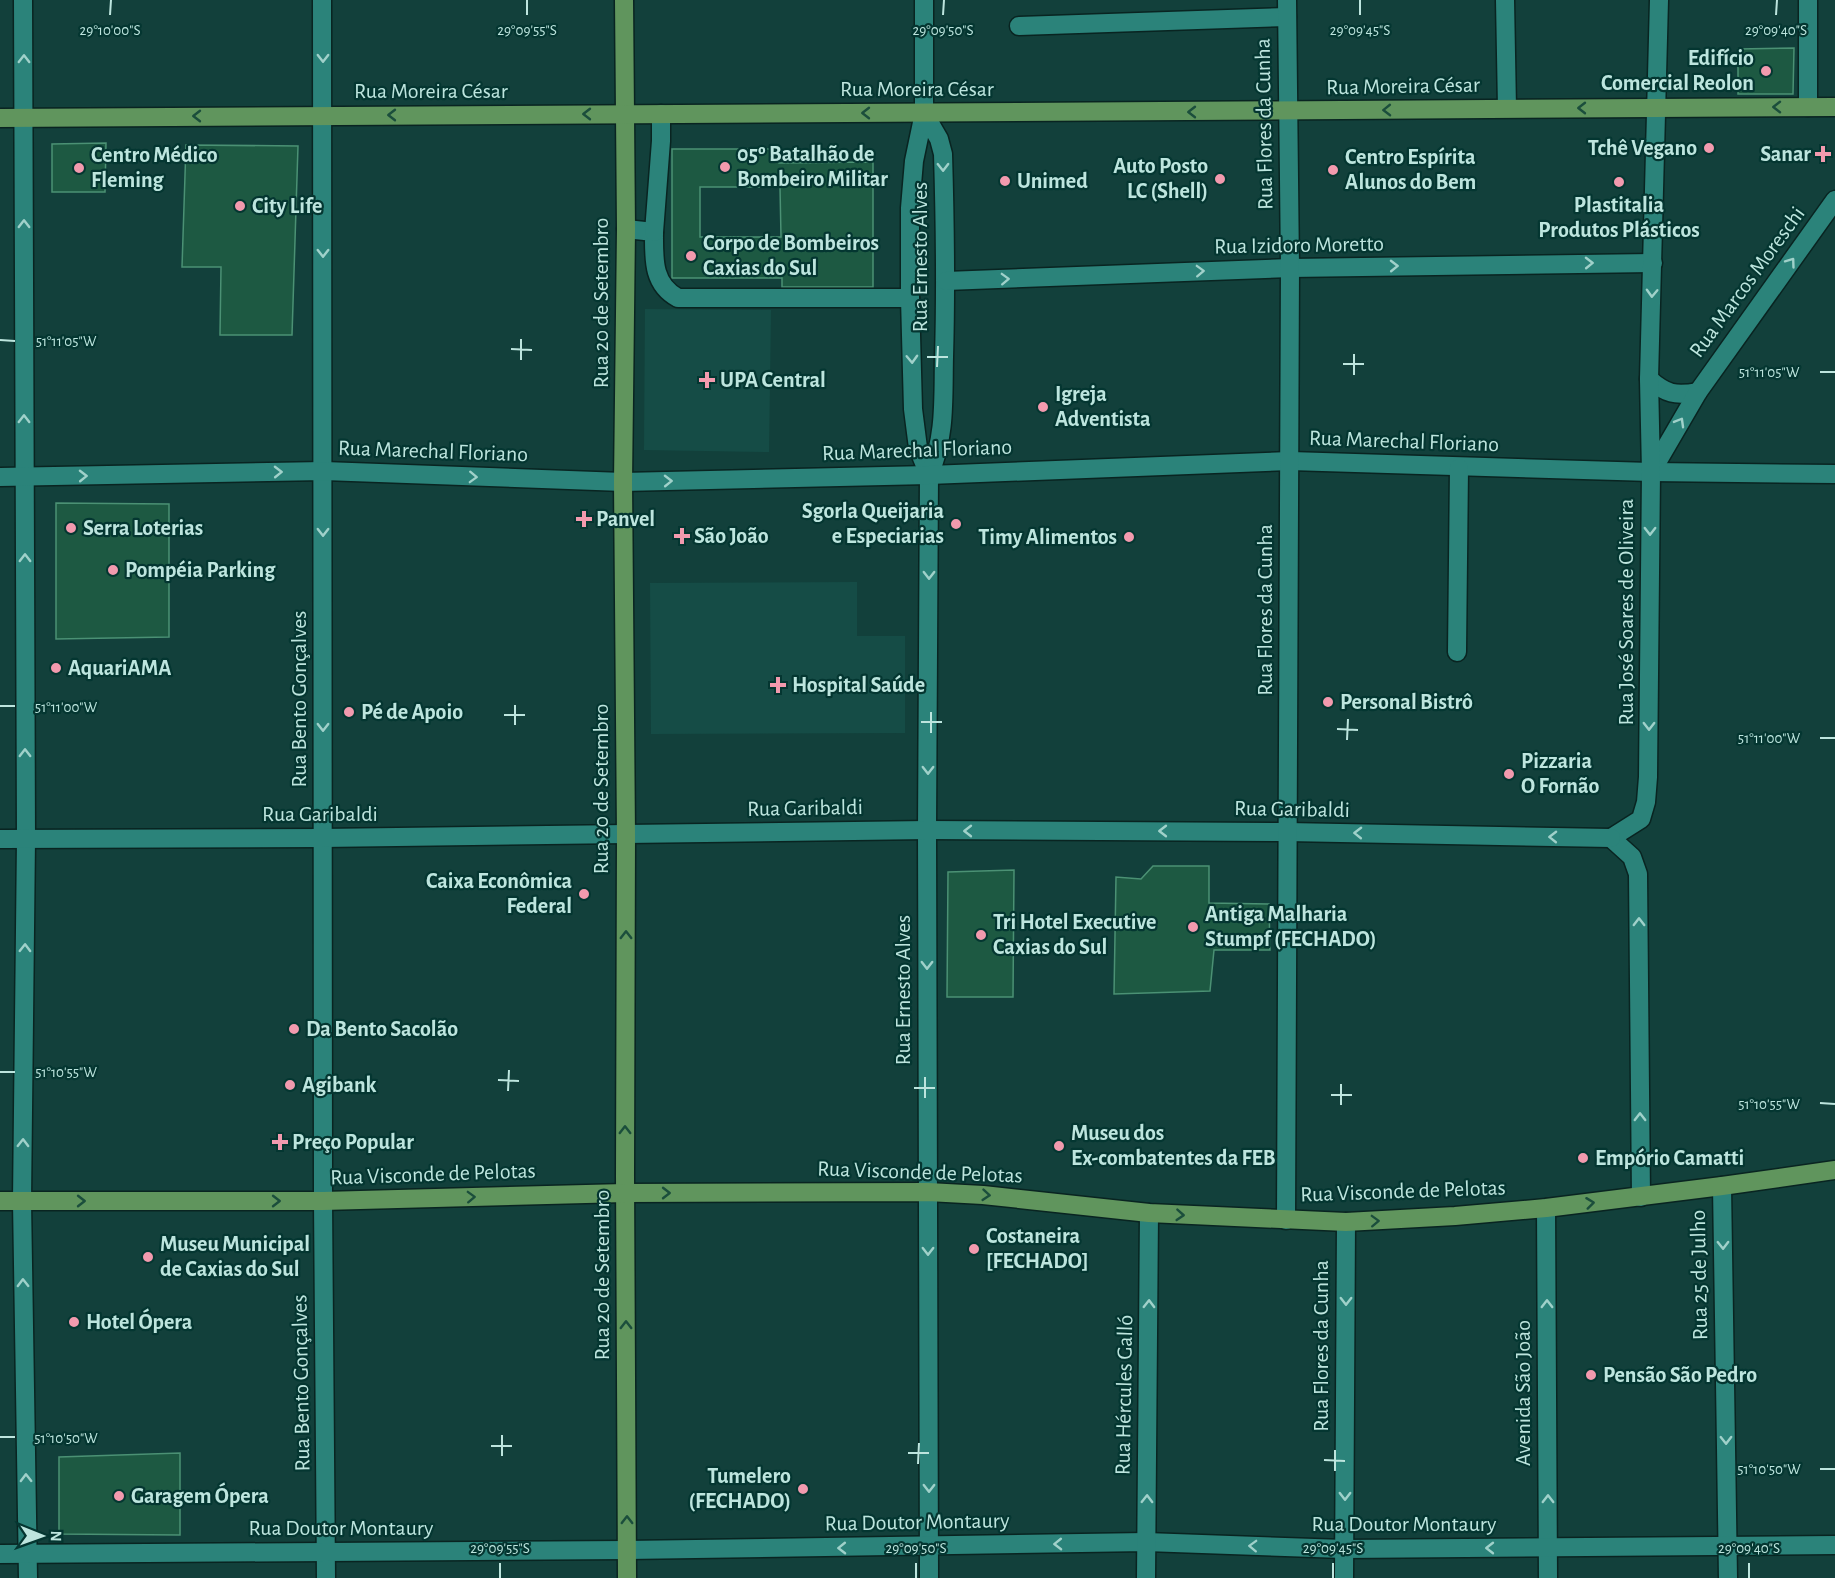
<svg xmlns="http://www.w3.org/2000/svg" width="1835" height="1578" font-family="'Alegreya Sans',sans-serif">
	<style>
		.built { fill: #154c46 }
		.building { fill: #1d5942; stroke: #4b9174; stroke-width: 1.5; fill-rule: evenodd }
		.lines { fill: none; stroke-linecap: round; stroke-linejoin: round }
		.minor-casing { stroke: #092421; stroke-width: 21 }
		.major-casing { stroke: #092421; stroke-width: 21 }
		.minor { stroke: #2b837a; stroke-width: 18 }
		.major { stroke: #60955d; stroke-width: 18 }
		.oneway { stroke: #a0d1ca }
		.oneway2 { stroke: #1b4e3c }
		.ticks { fill: none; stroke: #bde5de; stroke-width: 2 }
		.poi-dot { fill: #f29aae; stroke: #043631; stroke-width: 2 }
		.labels { text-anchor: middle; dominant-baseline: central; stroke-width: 4.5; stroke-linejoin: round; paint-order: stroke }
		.poi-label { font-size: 22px; font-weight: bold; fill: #bde5de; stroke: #043631; text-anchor: start }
		.street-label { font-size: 22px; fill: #bde5de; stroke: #043631 }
		.ticks-label { font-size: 15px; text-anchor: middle; fill: #bde5de; stroke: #043631; stroke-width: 4.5; stroke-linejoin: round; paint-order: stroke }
	</style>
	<rect width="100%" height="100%" fill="#12403b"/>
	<g class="built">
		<polygon points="645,309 771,310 769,452 644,450"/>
		<polygon points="857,582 857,636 905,636 905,733 651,734 650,583"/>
	</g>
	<g class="building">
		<polygon points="1794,48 1793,94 1738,94 1738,49"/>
		<polygon points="106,143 105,192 52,192 52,144"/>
		<polygon points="186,145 298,146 292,335 220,335 221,267 182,267"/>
		<path d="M672 149H778L779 163 873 162V287H782V278H672ZM700 187H780L781 237H700Z"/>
		<polygon points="56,503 169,504 169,637 56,639"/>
		<polygon points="1153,866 1209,866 1209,903 1269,904 1270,950 1214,950 1210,991 1114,994 1116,877 1141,879"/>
		<polygon points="1014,870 1013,997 947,997 948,872"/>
		<polygon points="180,1453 180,1535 59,1534 59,1457"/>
	</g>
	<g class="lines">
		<defs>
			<g id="minor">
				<polyline points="23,0 26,839 22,1201 28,1578"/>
				<polyline points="322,0 323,1201 326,1578"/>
				<polyline points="924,0 924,113 914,161 910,208 910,298 913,409 918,448 929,475"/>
				<polyline points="1505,0 1507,108"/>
				<polyline points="1808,0 1808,107"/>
				<polyline points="1019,26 1287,17"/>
				<path d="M924 113 939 139 943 154C945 222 946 289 944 357 943 397 946 437 929 475L927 830 929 1578"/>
				<path d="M626 229 654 232C654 258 652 284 678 298H910"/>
				<polyline points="654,232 661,141 661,114"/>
				<polyline points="946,281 1290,268 1653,263"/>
				<path d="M1649 379C1666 394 1675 396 1698 392"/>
				<polyline points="1652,471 1698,392 1835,200"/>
				<polyline points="0,477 324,471 623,482 929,475 1290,461 1651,472 1835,474"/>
				<polyline points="1457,652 1459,468"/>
				<polyline points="1611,838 1641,819 1646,802 1648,777 1651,472 1649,379 1659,0"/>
				<polyline points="1611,838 1632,857 1638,874 1641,1197"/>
				<polyline points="0,839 322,838 927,830 1287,832 1611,838"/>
				<polyline points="1722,1186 1728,1578"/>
				<polyline points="1546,1208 1548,1578"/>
				<polyline points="1286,1220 1290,268 1287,0"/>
				<polyline points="0,1554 627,1550 1146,1542 1344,1549 1835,1545"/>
				<polyline points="1146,1578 1149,1213"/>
				<polyline points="1344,1578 1346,1222"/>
			</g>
			<g id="major">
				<polyline points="624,0 626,229 623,482 626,835 625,1176 627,1578"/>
				<polyline points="0,118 1835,107"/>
				<polyline points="0,1201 323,1201 625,1193 928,1192 983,1195 1149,1213 1346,1222 1455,1216 1546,1208 1722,1186 1835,1170"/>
			</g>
		</defs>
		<use href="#minor" class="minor-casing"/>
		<use href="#major" class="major-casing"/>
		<use href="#minor" class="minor"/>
		<use href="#major" class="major"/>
	</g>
	<defs><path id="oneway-chevron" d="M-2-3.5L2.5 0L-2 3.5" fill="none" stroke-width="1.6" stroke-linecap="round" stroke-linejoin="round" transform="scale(1.5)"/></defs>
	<g class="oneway">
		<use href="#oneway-chevron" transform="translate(323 58) rotate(90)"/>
		<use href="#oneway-chevron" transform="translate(24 59) rotate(-90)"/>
		<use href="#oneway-chevron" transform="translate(943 167) rotate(89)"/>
		<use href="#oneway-chevron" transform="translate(24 224) rotate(-90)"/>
		<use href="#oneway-chevron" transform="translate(323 253) rotate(90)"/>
		<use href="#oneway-chevron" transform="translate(1791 262) rotate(-54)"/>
		<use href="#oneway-chevron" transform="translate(1589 263) rotate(-1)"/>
		<use href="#oneway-chevron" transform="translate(1394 266) rotate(-1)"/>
		<use href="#oneway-chevron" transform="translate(1200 271) rotate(-2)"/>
		<use href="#oneway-chevron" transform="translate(1005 279) rotate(-2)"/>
		<use href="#oneway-chevron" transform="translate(1652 293) rotate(92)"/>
		<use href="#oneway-chevron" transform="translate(912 359) rotate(88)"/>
		<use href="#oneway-chevron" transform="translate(24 419) rotate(-90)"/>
		<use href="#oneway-chevron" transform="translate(1680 422) rotate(-60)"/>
		<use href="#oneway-chevron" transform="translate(278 472) rotate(-1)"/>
		<use href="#oneway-chevron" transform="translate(83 476) rotate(-1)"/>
		<use href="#oneway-chevron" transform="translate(473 477) rotate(2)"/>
		<use href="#oneway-chevron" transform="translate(668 481) rotate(-1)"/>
		<use href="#oneway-chevron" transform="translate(1650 531) rotate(90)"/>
		<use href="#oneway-chevron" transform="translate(323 532) rotate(90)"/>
		<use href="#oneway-chevron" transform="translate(25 558) rotate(-90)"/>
		<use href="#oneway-chevron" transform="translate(929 575) rotate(90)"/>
		<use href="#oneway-chevron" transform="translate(1649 726) rotate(90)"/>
		<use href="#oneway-chevron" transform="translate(323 727) rotate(90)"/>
		<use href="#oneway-chevron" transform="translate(25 753) rotate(-90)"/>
		<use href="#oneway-chevron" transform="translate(928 770) rotate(90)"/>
		<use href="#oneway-chevron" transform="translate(968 831) rotate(-180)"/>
		<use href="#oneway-chevron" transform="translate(1163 831) rotate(-180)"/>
		<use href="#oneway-chevron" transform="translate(1358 833) rotate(-179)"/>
		<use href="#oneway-chevron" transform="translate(1553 837) rotate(-179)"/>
		<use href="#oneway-chevron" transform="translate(1639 922) rotate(-90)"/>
		<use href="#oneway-chevron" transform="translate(25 948) rotate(-89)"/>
		<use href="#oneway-chevron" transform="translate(927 965) rotate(90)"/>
		<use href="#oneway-chevron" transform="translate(1640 1117) rotate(-90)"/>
		<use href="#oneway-chevron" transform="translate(23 1143) rotate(-89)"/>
		<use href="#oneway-chevron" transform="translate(1723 1245) rotate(89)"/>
		<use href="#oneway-chevron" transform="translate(928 1251) rotate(90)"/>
		<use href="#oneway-chevron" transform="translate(23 1283) rotate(-91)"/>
		<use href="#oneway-chevron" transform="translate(1346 1301) rotate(90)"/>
		<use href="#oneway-chevron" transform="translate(1149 1304) rotate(-89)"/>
		<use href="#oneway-chevron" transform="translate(1547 1304) rotate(-90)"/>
		<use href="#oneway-chevron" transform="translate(1726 1440) rotate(89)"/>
		<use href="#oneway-chevron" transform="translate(26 1478) rotate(-91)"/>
		<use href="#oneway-chevron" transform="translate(929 1488) rotate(90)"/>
		<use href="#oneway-chevron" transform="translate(1345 1496) rotate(90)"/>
		<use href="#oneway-chevron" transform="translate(1147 1499) rotate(-89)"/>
		<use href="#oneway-chevron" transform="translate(1548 1499) rotate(-90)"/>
		<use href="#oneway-chevron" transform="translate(1058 1544) rotate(179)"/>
		<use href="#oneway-chevron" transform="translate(1253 1546) rotate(-178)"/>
		<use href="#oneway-chevron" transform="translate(842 1548) rotate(179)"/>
		<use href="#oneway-chevron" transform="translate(1490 1548) rotate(180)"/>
	</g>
	<g class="oneway2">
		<use href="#oneway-chevron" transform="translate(1777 107) rotate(180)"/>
		<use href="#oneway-chevron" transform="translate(1582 108) rotate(180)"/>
		<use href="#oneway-chevron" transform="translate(1387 110) rotate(179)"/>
		<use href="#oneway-chevron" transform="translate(1192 112) rotate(180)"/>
		<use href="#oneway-chevron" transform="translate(866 113) rotate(180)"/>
		<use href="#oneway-chevron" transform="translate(587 114) rotate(180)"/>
		<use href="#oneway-chevron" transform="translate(392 115) rotate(180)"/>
		<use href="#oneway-chevron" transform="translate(197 116) rotate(180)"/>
		<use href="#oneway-chevron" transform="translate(626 935) rotate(-90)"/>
		<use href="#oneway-chevron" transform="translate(625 1130) rotate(-90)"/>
		<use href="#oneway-chevron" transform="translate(666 1193)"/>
		<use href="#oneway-chevron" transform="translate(986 1195) rotate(5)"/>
		<use href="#oneway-chevron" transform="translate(471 1197) rotate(-2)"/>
		<use href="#oneway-chevron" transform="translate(81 1201)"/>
		<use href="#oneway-chevron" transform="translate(276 1201)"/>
		<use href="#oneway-chevron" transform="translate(1590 1203) rotate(-7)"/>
		<use href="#oneway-chevron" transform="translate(1180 1215) rotate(4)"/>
		<use href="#oneway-chevron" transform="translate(1375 1221) rotate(-2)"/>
		<use href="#oneway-chevron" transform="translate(626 1325) rotate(-90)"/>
		<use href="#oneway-chevron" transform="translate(627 1520) rotate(-90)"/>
	</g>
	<path class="ticks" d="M110 15 111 0M527 15V0M943 15 944 0M1360 15V0M1776 15 1777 0M0 340 15 341M511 349 532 350M927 357H948M521 360V339M1343 364H1364M937 367 938 346M1820 372H1835M1354 375V354M0 706H15M504 715H525M921 722H942M515 725V705M1337 729 1358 730M931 733V712M1820 738H1835M1347 740 1348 719M0 1072H15M498 1080 519 1081M914 1088H935M508 1091 509 1070M1331 1095H1352M925 1098V1077M1820 1103 1835 1104M1341 1105V1084M0 1437H15M491 1446H512M908 1453H929M502 1456V1435M1324 1460 1345 1461M918 1464 919 1443M1820 1469H1835M1335 1471V1450M500 1578V1563M916 1578V1563M1333 1578V1563M1749 1578V1563"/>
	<g class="poi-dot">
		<circle cx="1766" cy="71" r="6"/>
		<circle cx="1709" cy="148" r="6"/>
		<path d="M1820 145h6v6h6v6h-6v6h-6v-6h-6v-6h6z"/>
		<circle cx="725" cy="167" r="6"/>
		<circle cx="79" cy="168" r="6"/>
		<circle cx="1333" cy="170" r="6"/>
		<circle cx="1220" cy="179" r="6"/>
		<circle cx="1005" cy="181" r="6"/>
		<circle cx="1619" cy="182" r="6"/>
		<circle cx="240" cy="206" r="6"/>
		<circle cx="691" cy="256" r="6"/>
		<path d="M704 371h6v6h6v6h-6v6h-6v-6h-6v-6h6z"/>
		<circle cx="1043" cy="407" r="6"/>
		<path d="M581 510h6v6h6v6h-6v6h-6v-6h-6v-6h6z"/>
		<circle cx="956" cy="524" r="6"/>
		<circle cx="71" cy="528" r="6"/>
		<path d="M679 527h6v6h6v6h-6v6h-6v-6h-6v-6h6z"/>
		<circle cx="1129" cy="537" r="6"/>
		<circle cx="113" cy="570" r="6"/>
		<circle cx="56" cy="668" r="6"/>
		<path d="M775 676h6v6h6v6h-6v6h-6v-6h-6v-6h6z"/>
		<circle cx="1328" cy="702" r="6"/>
		<circle cx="349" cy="712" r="6"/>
		<circle cx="1509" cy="774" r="6"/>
		<circle cx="584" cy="894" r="6"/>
		<circle cx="1193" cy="927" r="6"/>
		<circle cx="981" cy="935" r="6"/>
		<circle cx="294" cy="1029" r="6"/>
		<circle cx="290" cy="1085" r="6"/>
		<path d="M277 1133h6v6h6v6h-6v6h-6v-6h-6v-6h6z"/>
		<circle cx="1059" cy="1146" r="6"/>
		<circle cx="1583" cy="1158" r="6"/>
		<circle cx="974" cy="1249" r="6"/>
		<circle cx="148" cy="1257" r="6"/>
		<circle cx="74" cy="1322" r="6"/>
		<circle cx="1591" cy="1375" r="6"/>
		<circle cx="803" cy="1489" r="6"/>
		<circle cx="119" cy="1496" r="6"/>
	</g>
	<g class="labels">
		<g class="poi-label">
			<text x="1754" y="58" text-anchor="end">Edifício<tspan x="1754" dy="25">Comercial Reolon</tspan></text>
			<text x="1697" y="148" text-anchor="end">Tchê Vegano</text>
			<text x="737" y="154">05º Batalhão de<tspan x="737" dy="25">Bombeiro Militar</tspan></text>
			<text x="1811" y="154" text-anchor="end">Sanar</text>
			<text x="91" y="155">Centro Médico<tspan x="91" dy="25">Fleming</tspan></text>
			<text x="1345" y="157">Centro Espírita<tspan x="1345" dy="25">Alunos do Bem</tspan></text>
			<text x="1208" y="166" text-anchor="end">Auto Posto<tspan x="1208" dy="25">LC (Shell)</tspan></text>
			<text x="1017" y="181">Unimed</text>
			<text x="1619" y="205" text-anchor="middle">Plastitalia<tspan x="1619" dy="25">Produtos Plásticos</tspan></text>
			<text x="252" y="206">City Life</text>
			<text x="703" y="243">Corpo de Bombeiros<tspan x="703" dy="25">Caxias do Sul</tspan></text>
			<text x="720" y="380">UPA Central</text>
			<text x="1055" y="394">Igreja<tspan x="1055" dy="25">Adventista</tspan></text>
			<text x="944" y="511" text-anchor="end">Sgorla Queijaria<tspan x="944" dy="25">e Especiarias</tspan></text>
			<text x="596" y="519">Panvel</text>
			<text x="83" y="528">Serra Loterias</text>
			<text x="694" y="536">São João</text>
			<text x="1117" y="537" text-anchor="end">Timy Alimentos</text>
			<text x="125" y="570">Pompéia Parking</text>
			<text x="68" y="668">AquariAMA</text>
			<text x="792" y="685">Hospital Saúde</text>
			<text x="1340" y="702">Personal Bistrô</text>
			<text x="361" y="712">Pé de Apoio</text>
			<text x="1521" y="761">Pizzaria<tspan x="1521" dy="25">O Fornão</tspan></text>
			<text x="572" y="881" text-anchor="end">Caixa Econômica<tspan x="572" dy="25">Federal</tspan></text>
			<text x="1205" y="914">Antiga Malharia<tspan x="1205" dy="25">Stumpf (FECHADO)</tspan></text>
			<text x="993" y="922">Tri Hotel Executive<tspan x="993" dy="25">Caxias do Sul</tspan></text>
			<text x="306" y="1029">Da Bento Sacolão</text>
			<text x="302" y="1085">Agibank</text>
			<text x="1071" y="1133">Museu dos<tspan x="1071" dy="25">Ex-combatentes da FEB</tspan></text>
			<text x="292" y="1142">Preço Popular</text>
			<text x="1595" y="1158">Empório Camatti</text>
			<text x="986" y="1236">Costaneira<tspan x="986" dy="25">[FECHADO]</tspan></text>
			<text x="160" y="1244">Museu Municipal<tspan x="160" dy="25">de Caxias do Sul</tspan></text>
			<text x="86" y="1322">Hotel Ópera</text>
			<text x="1603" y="1375">Pensão São Pedro</text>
			<text x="791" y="1476" text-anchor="end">Tumelero<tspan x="791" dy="25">(FECHADO)</tspan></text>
			<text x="131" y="1496">Garagem Ópera</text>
		</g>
		<g class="street-label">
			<text transform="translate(1403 86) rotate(-1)">Rua Moreira César</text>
			<text x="917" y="89">Rua Moreira César</text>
			<text x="431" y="91">Rua Moreira César</text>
			<text transform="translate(1264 124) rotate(-91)">Rua Flores da Cunha</text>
			<text transform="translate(1299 245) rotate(-1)">Rua Izidoro Moretto</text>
			<text transform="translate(920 257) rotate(-90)">Rua Ernesto Alves</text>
			<text transform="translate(1747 282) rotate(-54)">Rua Marcos Moreschi</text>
			<text transform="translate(601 303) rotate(-90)">Rua 20 de Setembro</text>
			<text transform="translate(1404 441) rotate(2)">Rua Marechal Floriano</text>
			<text transform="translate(917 450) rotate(-2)">Rua Marechal Floriano</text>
			<text transform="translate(433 451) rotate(2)">Rua Marechal Floriano</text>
			<text transform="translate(1265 610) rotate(-90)">Rua Flores da Cunha</text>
			<text transform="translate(1626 612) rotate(-90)">Rua José Soares de Oliveira</text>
			<text transform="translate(299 699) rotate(-90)">Rua Bento Gonçalves</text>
			<text transform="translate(601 789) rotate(-90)">Rua 20 de Setembro</text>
			<text transform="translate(805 808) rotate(-1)">Rua Garibaldi</text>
			<text transform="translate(1292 809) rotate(1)">Rua Garibaldi</text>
			<text x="320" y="814">Rua Garibaldi</text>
			<text transform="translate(903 990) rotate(-90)">Rua Ernesto Alves</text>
			<text transform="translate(920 1172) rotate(2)">Rua Visconde de Pelotas</text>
			<text transform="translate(433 1174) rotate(-2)">Rua Visconde de Pelotas</text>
			<text transform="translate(1403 1191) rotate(-2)">Rua Visconde de Pelotas</text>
			<text transform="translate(602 1275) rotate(-90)">Rua 20 de Setembro</text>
			<text transform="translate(1699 1275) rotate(-91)">Rua 25 de Julho</text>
			<text transform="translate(1321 1346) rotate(-90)">Rua Flores da Cunha</text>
			<text transform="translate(301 1383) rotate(-91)">Rua Bento Gonçalves</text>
			<text transform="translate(1523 1393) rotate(-90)">Avenida São João</text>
			<text transform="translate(1124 1395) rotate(-89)">Rua Hércules Galló</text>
			<text transform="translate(917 1522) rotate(-1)">Rua Doutor Montaury</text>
			<text x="1404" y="1524">Rua Doutor Montaury</text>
			<text x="341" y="1528">Rua Doutor Montaury</text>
		</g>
	</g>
	<g class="ticks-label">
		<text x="110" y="35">29°10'00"S</text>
		<text x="527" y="35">29°09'55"S</text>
		<text x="943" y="35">29°09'50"S</text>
		<text x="1360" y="35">29°09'45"S</text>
		<text x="1776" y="35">29°09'40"S</text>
		<text x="66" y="346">51°11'05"W</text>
		<text x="1769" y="377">51°11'05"W</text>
		<text x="66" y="712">51°11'00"W</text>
		<text x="1769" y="743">51°11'00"W</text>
		<text x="66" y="1077">51°10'55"W</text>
		<text x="1769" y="1109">51°10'55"W</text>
		<text x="66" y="1443">51°10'50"W</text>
		<text x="1769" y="1474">51°10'50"W</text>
		<text x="500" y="1553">29°09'55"S</text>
		<text x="916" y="1553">29°09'50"S</text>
		<text x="1333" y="1553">29°09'45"S</text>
		<text x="1749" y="1553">29°09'40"S</text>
	</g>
	<g transform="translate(42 1536) rotate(91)" stroke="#043631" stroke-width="4.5" paint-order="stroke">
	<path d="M0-4.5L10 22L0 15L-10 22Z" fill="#bde5de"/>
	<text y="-9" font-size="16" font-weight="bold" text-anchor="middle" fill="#bde5de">N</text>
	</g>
</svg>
